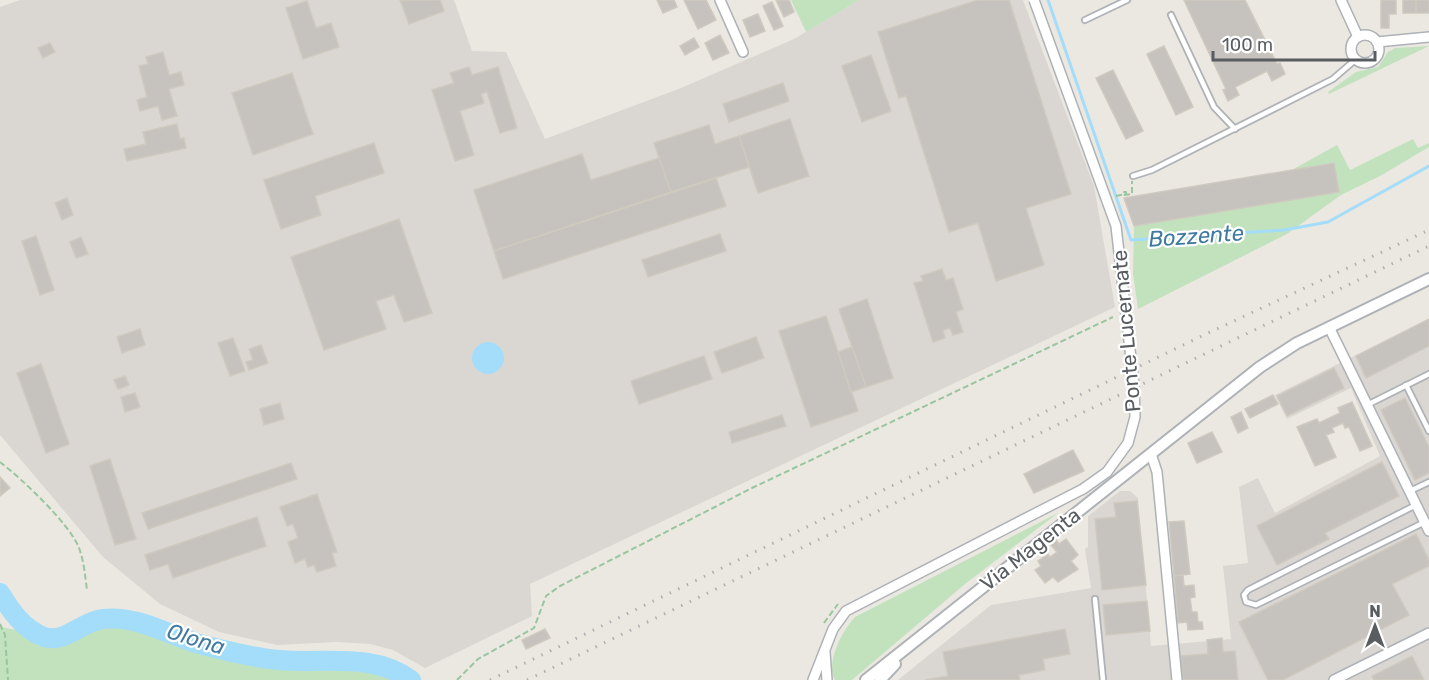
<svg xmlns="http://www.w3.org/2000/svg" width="1429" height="680" font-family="Rubik,sans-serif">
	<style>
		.industrial { fill: #dad7d3 }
		.green { fill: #c2e2be }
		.water { fill: #a3ddf9 }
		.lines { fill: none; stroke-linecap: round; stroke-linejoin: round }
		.stream { stroke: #a3ddf9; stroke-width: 3 }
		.river { stroke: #a3ddf9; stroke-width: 20 }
		.building { fill: #c6c3be; stroke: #cfc9bf; stroke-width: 1.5 }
		.service-casing { stroke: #aeb2b6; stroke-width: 8 }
		.minor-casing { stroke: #aeb2b6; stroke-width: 12 }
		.tertiary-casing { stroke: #aeb2b6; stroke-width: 14 }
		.path { stroke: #99c5a0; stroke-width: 2; stroke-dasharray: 6 3; stroke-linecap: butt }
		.service { stroke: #fff; stroke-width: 4.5 }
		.minor { stroke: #fff; stroke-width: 9 }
		.tertiary { stroke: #fff; stroke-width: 10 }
		.rail { stroke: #afb0b1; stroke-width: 3; stroke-dasharray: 1.5 8; stroke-linecap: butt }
		.minor-bridge-casing { stroke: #aeb2b6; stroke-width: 12; stroke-linecap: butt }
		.minor-bridge { stroke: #fff; stroke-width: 9 }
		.labels { text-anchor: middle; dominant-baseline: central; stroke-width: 4.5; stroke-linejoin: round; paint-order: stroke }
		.street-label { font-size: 21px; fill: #595d61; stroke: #fff }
		.water-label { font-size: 22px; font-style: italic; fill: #407aa1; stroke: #fff }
	</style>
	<rect width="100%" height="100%" fill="#ebe8e1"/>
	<g class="industrial">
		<polygon points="20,0 454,0 472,51 506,52 545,139 681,88 794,39 859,0 1023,0 1094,186 1115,307 530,584 532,616 425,668 393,650 370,644 336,642 277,645 219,632 160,604 103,557 0,435 0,7"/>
		<polygon points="1429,319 1429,680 898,680 991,605 1091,588 1085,549 1088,547 1088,516 1120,491 1130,491 1138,498 1151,646 1231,639 1223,566 1248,563 1239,487 1258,478 1275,513 1380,456 1351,388 1287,419 1275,395"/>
	</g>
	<g class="green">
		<polygon points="791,0 859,0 806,32"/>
		<polygon points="1429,46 1329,94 1328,92 1356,72 1378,67 1388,52 1395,48"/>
		<polygon points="1413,139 1418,148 1429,143 1429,147 1380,176 1341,195 1287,234 1138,309 1133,273 1134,226 1339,192 1334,163 1290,171 1337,145 1350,170"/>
		<path d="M1058 513 965 584 852 680H835C825 663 843 629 855 617Z"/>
		<polygon points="104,624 141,627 183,644 256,661 278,665 365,665 402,680 0,680 0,627 17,630 45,642 64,643 84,629"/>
	</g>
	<circle class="water" cx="488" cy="358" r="16"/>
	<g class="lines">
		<polyline class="stream" points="1048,0 1131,240 1284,230 1328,222 1429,166"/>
		<path class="river" d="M0 593C11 611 23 629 44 637 65 644 82 621 103 619 139 615 169 636 203 645 227 651 254 658 279 660 324 664 372 652 411 680"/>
	</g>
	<g class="building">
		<polygon points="400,0 440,0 444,11 409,24"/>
		<polygon points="657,0 674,0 677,7 663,13"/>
		<polygon points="684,0 706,0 716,20 698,29"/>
		<polygon points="776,0 789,0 794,12 784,17"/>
		<polygon points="978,0 1009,0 1071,194 1026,208 1044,265 996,281 978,223 949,232 906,96 899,98 878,32"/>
		<polygon points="1184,0 1245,0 1277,64 1280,63 1285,74 1272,81 1267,71 1235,87 1239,95 1228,101 1223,90 1226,89"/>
		<polygon points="1381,0 1396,0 1396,14 1389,14 1389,28 1381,28"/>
		<rect x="1403" y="0" width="13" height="13"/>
		<rect x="1416" y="0" width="13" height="13"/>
		<polygon points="307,1 316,28 331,23 339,47 303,59 286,8"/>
		<polygon points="772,2 783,26 774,30 763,6"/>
		<polygon points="758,14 765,31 750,37 743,20"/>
		<polygon points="720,35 729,53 713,60 705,43"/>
		<polygon points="694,38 699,47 685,55 680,46"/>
		<polygon points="50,43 55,52 43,58 38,48"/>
		<polygon points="1164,46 1193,107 1176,115 1147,54"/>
		<polygon points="163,52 169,75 181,72 184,85 169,89 177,116 162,120 158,106 140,111 137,100 147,97 139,66 148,64 146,57"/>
		<polygon points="871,55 891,111 862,122 842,66"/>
		<polygon points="469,67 472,75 498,67 517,128 500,133 487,92 481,94 484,103 460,111 474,155 455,161 432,90 454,83 450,73"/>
		<polygon points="1113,70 1143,131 1126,139 1096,78"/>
		<polygon points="292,73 313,134 253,155 232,93"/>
		<polygon points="783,83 789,101 729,122 723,104"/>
		<polygon points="790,119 809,176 758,193 739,136"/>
		<polygon points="177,124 180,139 184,138 186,148 127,161 124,149 146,144 143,132"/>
		<polygon points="709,125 715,144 739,136 749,167 671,192 654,143"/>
		<polygon points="374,143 384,173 315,196 321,215 281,229 264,180"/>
		<polygon points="582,154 591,180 659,158 671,192 494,251 474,190"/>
		<polygon points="1334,163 1339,192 1134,226 1124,198"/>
		<polygon points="716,178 726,206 503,279 494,251"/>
		<polygon points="67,198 73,215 62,220 55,203"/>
		<polygon points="399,219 432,313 404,322 394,295 376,301 386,329 324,350 291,257"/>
		<polygon points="720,234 726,251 648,277 642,260"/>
		<polygon points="36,236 54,290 40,295 22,241"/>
		<polygon points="81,237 88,254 76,258 70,242"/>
		<polygon points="942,269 946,280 953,278 963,309 956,312 963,332 953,335 950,328 943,330 945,338 933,342 914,283 923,281 921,276"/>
		<polygon points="867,299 893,378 866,387 839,309"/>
		<polygon points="826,316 858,411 811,427 779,331"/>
		<polygon points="1429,319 1429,346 1366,378 1356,356"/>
		<polygon points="140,329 145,345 122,353 117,337"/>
		<polygon points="756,337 764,358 722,373 714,352"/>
		<polygon points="233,338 245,371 230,376 218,343"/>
		<polygon points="261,345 268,363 249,370 246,362 253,360 249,349"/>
		<polygon points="852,347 866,387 851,392 838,352"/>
		<polygon points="704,356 712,379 639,404 631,381"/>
		<polygon points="41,364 69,444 46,453 17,373"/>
		<polygon points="1334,368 1344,388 1287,416 1277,396"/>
		<polygon points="125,376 129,385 118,389 114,380"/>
		<polygon points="135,393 140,407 125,412 121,397"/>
		<polygon points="1273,395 1278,404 1250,418 1245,409"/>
		<polygon points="1405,398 1429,447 1429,473 1415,480 1381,410"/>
		<polygon points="1352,402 1372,446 1360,451 1349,427 1345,428 1343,423 1332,428 1334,432 1326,435 1336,457 1315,466 1297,427 1317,419 1319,423 1340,413 1338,408"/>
		<polygon points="280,403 284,419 264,425 260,409"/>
		<polygon points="1241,412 1248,428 1238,433 1231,417"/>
		<polygon points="782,415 786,426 732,443 729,432"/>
		<polygon points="1212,432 1222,452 1197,463 1188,443"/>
		<polygon points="1073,450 1084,471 1034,493 1024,474"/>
		<polygon points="110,459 136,539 115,545 90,466"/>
		<polygon points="1382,462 1399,496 1325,533 1329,539 1277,565 1257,526"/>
		<polygon points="291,463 297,479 148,529 142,513"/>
		<polygon points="0,477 10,488 0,496"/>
		<polygon points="317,494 337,552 332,553 336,566 317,572 314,565 308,567 305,559 295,563 288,542 298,538 293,524 287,526 280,507"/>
		<polygon points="1137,501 1146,585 1102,590 1095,519 1116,517 1114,503"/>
		<polygon points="257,517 266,546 173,578 168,564 150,570 145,555"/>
		<polygon points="1184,521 1190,574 1174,576 1169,522"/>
		<polygon points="1416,534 1429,560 1429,566 1392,584 1409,615 1283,680 1268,680 1239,622"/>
		<polygon points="1066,539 1078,555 1071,561 1078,569 1058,582 1053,577 1045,583 1035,570 1041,566 1038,561 1048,554 1050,557 1057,552 1051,545 1056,540 1059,544"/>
		<polygon points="1183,575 1184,586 1194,585 1195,597 1190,598 1192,612 1197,612 1198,622 1202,622 1203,629 1188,630 1187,622 1178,623 1174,576"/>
		<polygon points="1147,601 1150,631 1106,635 1103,605"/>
		<polygon points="545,629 550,638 526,649 522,640"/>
		<polygon points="1065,629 1070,654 1043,659 1045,670 1019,675 1020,680 925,680 948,676 943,652"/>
		<polygon points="1222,638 1223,652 1235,651 1238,680 1183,680 1181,656 1208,654 1207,640"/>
		<polygon points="1412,656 1424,680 1374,680 1372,676"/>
	</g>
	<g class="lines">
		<defs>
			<g id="service">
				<polyline points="1171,15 1214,107 1235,129"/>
				<polyline points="1085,20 1127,0"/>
				<polyline points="1133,176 1152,170 1333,79 1355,60"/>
				<polyline points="1406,385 1429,431"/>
				<polyline points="1367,405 1429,374"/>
				<polyline points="1410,491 1429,482"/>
				<polyline points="1416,505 1248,590 1244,595 1246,602 1256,605 1425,522"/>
				<polyline points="1095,599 1103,680"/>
			</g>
			<g id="minor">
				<polyline points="720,0 743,52"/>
				<polyline points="1341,0 1358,37"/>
				<circle cx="1365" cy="49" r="14"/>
				<polyline points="1377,42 1429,37"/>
				<polyline points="1329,327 1429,531"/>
				<polyline points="1151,454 1157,472 1177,680"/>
				<polyline points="825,652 827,680"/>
				<polyline points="813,680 833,629 846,611 1038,512"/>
				<polyline points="1334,680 1429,633"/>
			</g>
			<g id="tertiary">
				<polyline points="866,680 1260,367 1297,343 1429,279"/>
				<polyline points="880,680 895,664"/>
			</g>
		</defs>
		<use href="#service" class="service-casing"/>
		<use href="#minor" class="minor-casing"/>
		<use href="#tertiary" class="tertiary-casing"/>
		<g class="path">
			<polyline points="1124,195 1132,194 1132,181"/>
			<polyline points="1116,196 1126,194 1126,192 1123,192 1124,195"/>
			<path d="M0 462C21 478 70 524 79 548 84 561 85 576 87 590"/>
			<polyline points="824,623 838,604"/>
			<polyline points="0,624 5,635 8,680"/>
			<polyline points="457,680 478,659 534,628 546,596 560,586 752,488 1113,317"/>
		</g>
		<use href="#service" class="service"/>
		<use href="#minor" class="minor"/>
		<use href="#tertiary" class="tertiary"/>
		<g class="rail">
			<polyline points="490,680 1206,334 1429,230"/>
			<polyline points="527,680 1429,246"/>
		</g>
		<defs>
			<polyline id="minor-bridge" points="1034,0 1116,226 1134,385 1135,417 1128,443 1107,472 1083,489 1038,512"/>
		</defs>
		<use href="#minor-bridge" class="minor-bridge-casing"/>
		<use href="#minor-bridge" class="minor-bridge"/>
	</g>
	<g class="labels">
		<g class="street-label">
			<text transform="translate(1126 331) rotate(-95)">Ponte Lucernate</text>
			<text transform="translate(1030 549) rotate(-38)">Via Magenta</text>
		</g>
		<g class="water-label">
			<text transform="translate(1196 236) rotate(-4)">Bozzente</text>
			<text transform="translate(196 639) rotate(17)">Olona</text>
		</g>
	</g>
	<g transform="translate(1375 626)" stroke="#ffffff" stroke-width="4.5" paint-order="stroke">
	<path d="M0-4.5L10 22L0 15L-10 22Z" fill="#595d61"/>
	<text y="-9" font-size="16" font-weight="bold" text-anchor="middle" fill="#595d61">N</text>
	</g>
	<path d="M1213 51v9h162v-9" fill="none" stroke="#595d61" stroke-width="3"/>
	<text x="1222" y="51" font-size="18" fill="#595d61" stroke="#ffffff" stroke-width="4.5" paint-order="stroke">100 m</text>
</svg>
